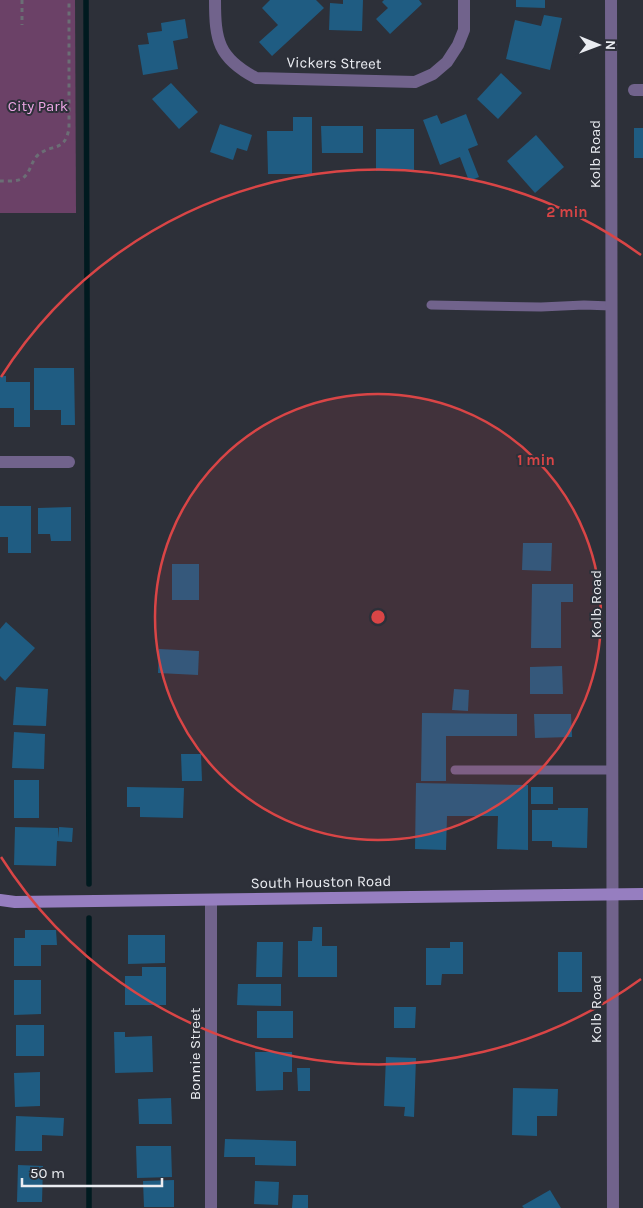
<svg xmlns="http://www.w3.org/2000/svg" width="643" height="1208" font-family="Karla,sans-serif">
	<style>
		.green { fill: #6b4167 }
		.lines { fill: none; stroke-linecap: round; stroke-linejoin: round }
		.stream { stroke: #001a1f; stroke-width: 5.5 }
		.building { fill: #1f5c82 }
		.path { stroke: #6b6e75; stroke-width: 3; stroke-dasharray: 4 4; stroke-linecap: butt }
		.lane { stroke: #71638c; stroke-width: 9 }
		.street { stroke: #71638c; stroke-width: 12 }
		.secondary { stroke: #967ec0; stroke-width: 12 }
		.ring { fill: none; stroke: #d94546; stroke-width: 2.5 }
		.labels { text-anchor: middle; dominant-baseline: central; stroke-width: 4; stroke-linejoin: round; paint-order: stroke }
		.street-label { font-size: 15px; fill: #eaecf1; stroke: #2d3039 }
		.park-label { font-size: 15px; fill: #eea7e6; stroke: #2d3039 }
		.centre { fill: #d94546; stroke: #2d3039; stroke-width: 2.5 }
		.ring-label { font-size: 15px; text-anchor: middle; font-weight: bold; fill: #d94546; stroke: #2d3039; stroke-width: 4; stroke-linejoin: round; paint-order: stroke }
	</style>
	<rect width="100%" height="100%" fill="#2d3039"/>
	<polygon class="green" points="0,0 75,0 76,213 0,213"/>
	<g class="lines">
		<g class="stream">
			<polyline points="86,0 89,884"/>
			<polyline points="89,918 89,1208"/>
		</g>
	</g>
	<g class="building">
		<polygon points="270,0 316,0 324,8 272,56 259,42 278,25 262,8"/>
		<polygon points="343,0 363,0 362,31 329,30 330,3 343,4"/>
		<polygon points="384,0 419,0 422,4 390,34 376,19 388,8 382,2"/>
		<polygon points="516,0 545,0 545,8 516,7"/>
		<polygon points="544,15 562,18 550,70 506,59 515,20 541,26"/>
		<polygon points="185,19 188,38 173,41 178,69 143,75 138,45 149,44 147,33 162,31 161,23"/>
		<polygon points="501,73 522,93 498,119 477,99"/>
		<polygon points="171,83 198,112 179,129 152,99"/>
		<polygon points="466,114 478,145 468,149 479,177 469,181 460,157 440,165 423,120 437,115 441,124"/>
		<polygon points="293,117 312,117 312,174 268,174 267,131 293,131"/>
		<polygon points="220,124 252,135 247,151 237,148 233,160 210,152"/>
		<polygon points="321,126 363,126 363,153 322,153"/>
		<rect x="634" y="128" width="9" height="30"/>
		<rect x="376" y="129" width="38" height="42"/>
		<polygon points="536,135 564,167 535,193 507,161"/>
		<polygon points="34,368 74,368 75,425 61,425 61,410 34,410"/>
		<polygon points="0,376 6,376 6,382 30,382 30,427 14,427 14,408 0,408"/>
		<polygon points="0,506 31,506 31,553 8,553 8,537 0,537"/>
		<polygon points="71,507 71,541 51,541 50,534 38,534 38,508"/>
		<polygon points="523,543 552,543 551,571 522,570"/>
		<rect x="172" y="564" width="27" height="36"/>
		<polygon points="532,584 573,584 573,602 561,602 561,648 531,648"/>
		<polygon points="6,622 35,648 5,681 0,676 0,629"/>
		<polygon points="159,649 199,651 198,675 158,673"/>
		<polygon points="562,666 563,694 530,694 530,667"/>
		<polygon points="16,687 48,689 46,726 13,725"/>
		<polygon points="454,689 469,690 468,711 452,710"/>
		<polygon points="422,713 517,714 517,736 446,736 446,781 421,781"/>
		<polygon points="534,714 571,714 572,737 535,738"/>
		<polygon points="14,732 45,734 44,769 12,768"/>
		<polygon points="181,754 201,754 202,781 182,781"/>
		<rect x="14" y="780" width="25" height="38"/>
		<polygon points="416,783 528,785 528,850 497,849 498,816 447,816 446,850 415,849"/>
		<polygon points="127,787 184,788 183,818 140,817 140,807 127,807"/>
		<rect x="531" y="787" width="22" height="17"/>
		<polygon points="558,808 588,808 587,848 552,847 552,841 532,841 532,810 558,810"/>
		<polygon points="15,827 58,828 58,838 59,827 73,828 72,842 57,841 56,866 14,865"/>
		<polygon points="313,927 322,927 322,946 337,946 337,977 298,977 298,941 312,941"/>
		<polygon points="25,930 56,930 57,945 41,945 41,966 14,966 14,938 25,938"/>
		<polygon points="128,935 165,935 165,963 128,964"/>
		<polygon points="257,942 283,942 282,977 256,977"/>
		<polygon points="450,942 463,942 463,974 442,974 441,985 426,985 426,948 450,948"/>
		<rect x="558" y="952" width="24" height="40"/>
		<polygon points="142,967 166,967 166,1005 125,1005 125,976 142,976"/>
		<polygon points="14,980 41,980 41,1014 14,1015"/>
		<polygon points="238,984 281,984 281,1006 237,1005"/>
		<polygon points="394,1007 416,1007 415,1028 394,1028"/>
		<rect x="257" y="1011" width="36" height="27"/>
		<rect x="16" y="1025" width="28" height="31"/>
		<polygon points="114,1032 125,1032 125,1037 152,1036 153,1072 115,1073"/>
		<polygon points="255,1052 292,1052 292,1072 283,1072 283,1090 256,1091"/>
		<polygon points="386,1057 416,1058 414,1117 404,1116 405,1107 384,1106"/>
		<polygon points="297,1068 310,1068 310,1091 298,1091"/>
		<polygon points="40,1072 40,1106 15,1107 14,1073"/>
		<polygon points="513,1088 558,1089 557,1116 537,1116 537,1136 512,1135"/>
		<polygon points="171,1098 172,1124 139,1124 138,1099"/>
		<polygon points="16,1116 64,1118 63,1136 42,1135 42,1151 15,1151"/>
		<polygon points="225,1139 296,1141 296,1166 255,1165 255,1157 224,1157"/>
		<polygon points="136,1146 171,1146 172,1177 137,1178"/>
		<polygon points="18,1165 43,1166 42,1202 17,1202"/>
		<polygon points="174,1180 174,1207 144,1207 143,1181"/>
		<polygon points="255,1181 279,1182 278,1205 254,1204"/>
		<polygon points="550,1190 561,1208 524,1208 522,1206"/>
		<polygon points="293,1195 308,1195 308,1208 292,1208"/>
	</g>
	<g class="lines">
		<g class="path">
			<polyline points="22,0 22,25"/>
			<path d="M0 181C7 181 17 182 23 178 31 172 31 161 38 155 52 143 65 153 69 128V0"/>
		</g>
		<g class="lane">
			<polyline points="431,305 541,307 584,305 611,306"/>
			<polyline points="455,770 612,770"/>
		</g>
		<g class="street">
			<path d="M215 0C215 40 218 58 256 78L415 82 433 74 447 62 458 45 464 30V0"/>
			<polyline points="611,0 613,1208"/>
			<polyline points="634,90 643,90"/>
			<polyline points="0,462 69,462"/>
			<polyline points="211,1208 211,900"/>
		</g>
		<polyline class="secondary" points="0,900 15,902 643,894"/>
	</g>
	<circle cx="378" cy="617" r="223" fill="#d94546" fill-opacity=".12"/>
	<g class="ring">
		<circle cx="378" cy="617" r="223"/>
		<path d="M641 979A447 447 0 0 1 1 857M1 377A447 447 0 0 1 641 255"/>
	</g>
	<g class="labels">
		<g class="street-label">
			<text transform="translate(334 63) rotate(1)">Vickers Street</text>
			<text transform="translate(595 154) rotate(-90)">Kolb Road</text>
			<text transform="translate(596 604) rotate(-90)">Kolb Road</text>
			<text transform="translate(321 882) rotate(-1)">South Houston Road</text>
			<text transform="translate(596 1009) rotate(-90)">Kolb Road</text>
			<text transform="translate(195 1054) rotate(-90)">Bonnie Street</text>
		</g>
		<g class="park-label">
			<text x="38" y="106">City Park</text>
		</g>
	</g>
	<circle cx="378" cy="617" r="8" class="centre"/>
	<g class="ring-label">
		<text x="567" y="217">2 min</text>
		<text x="536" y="465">1 min</text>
	</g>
	<g transform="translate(598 45) rotate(91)" stroke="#2d3039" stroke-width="4" paint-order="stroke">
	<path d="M0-4L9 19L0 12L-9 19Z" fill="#eaecf1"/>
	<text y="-8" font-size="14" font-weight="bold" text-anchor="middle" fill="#eaecf1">N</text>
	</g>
	<path d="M22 1178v8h140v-8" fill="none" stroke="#eaecf1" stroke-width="2.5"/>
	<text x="30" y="1178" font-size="15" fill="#eaecf1" stroke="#2d3039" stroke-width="4" paint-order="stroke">50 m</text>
</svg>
